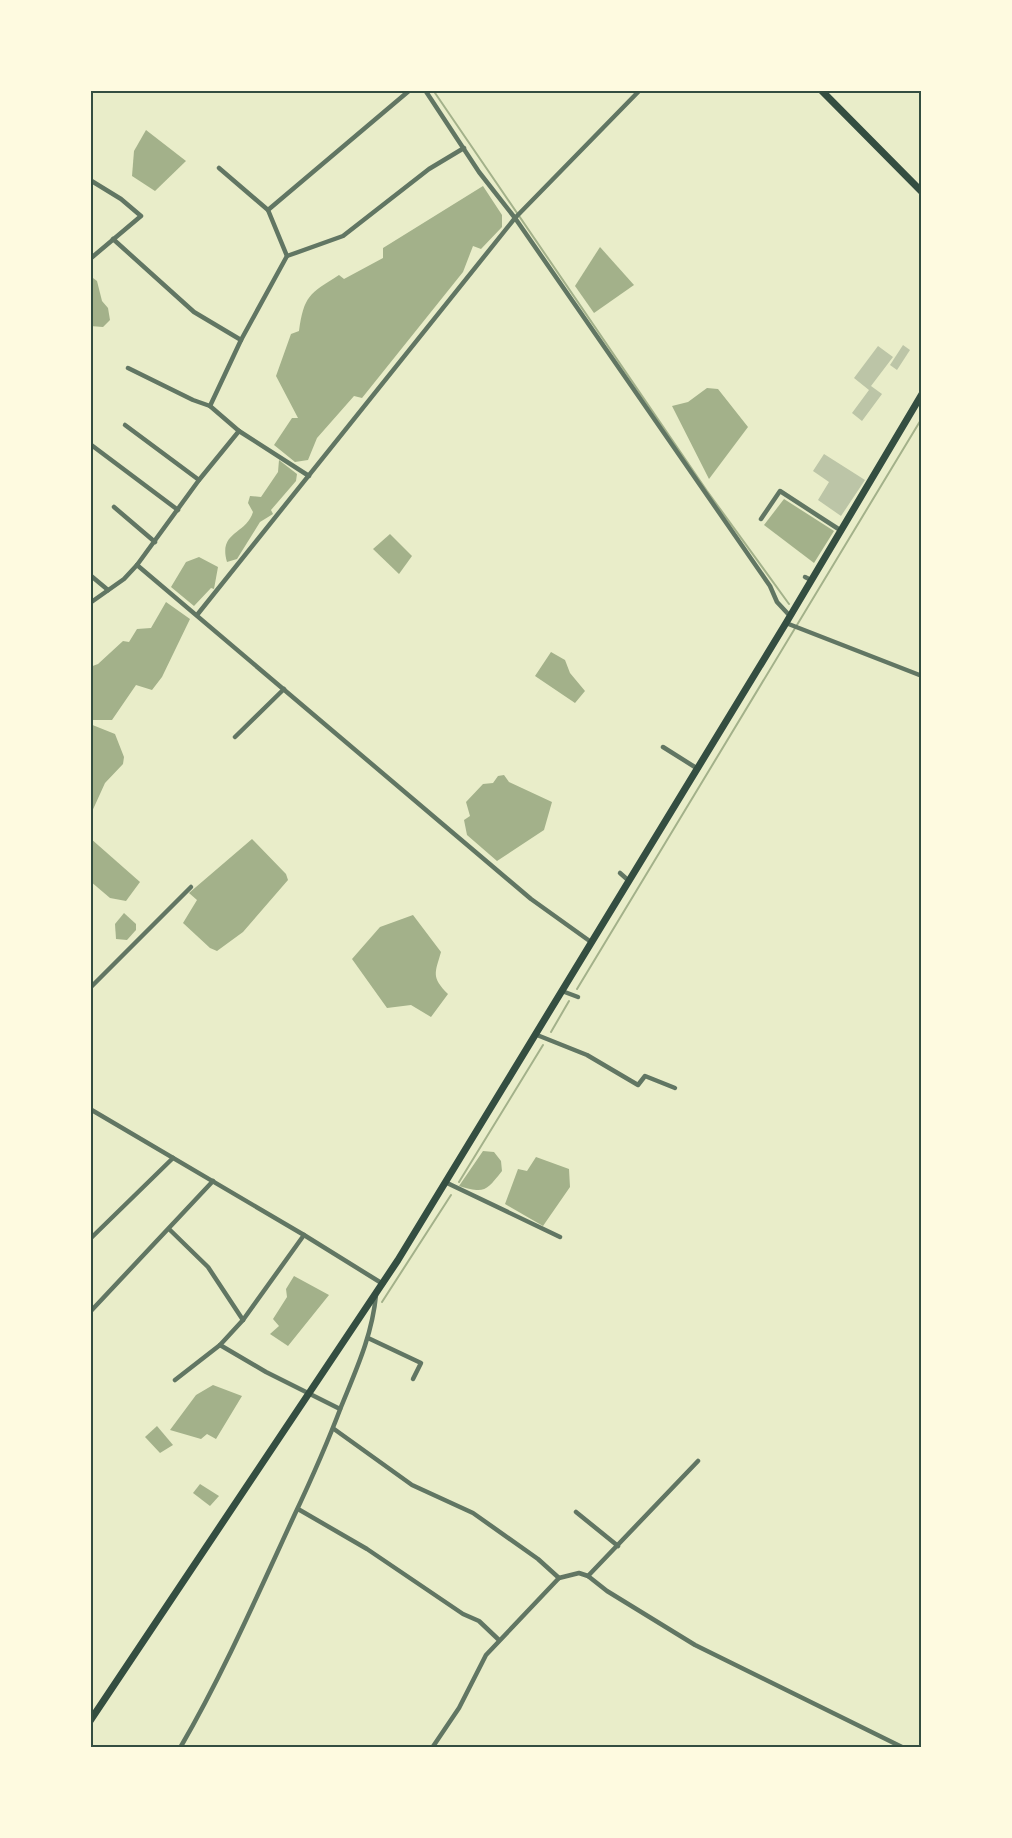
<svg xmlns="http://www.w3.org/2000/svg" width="1012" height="1838" font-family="Literata,serif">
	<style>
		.water { fill: #a3b18a }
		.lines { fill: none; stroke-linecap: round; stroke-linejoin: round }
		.stream { stroke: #a3b18a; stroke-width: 2 }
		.building { fill: #bcc5a7 }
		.minor { stroke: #617663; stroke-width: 4.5 }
		.secondary { stroke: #344e41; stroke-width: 7 }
		.neatline { fill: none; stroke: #344e41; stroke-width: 2 }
	</style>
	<rect width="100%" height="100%" fill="#e9edc9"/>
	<g class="water">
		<polygon points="146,130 186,161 155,191 132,176 134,151"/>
		<path d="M483 186 502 215V227L481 249 473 246 463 272 362 398 354 396 317 438 308 460 295 462 274 445 292 418H298L276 376 291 334 299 331C304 296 309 294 339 275L344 279 383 258V248Z"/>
		<polygon points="600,247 634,285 594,313 575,286"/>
		<polygon points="93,278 97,281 102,301 108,308 110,320 103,327 90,326 90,279"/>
		<polygon points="707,388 718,389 748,427 709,479 672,406 688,402"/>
		<path d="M279 460 297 474 296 481 271 510 273 514 260 522 237 559 227 562C218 531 246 535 253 512L248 503 250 496 261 497 278 472Z"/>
		<polygon points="784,499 834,531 814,563 764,525"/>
		<polygon points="390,534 412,556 399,574 373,549"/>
		<polygon points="199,557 218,567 214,589 211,588 194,606 171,587 186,562"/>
		<polygon points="166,602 190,619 162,677 152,690 136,685 112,720 91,720 90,667 98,664 123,641 129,642 137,629 151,628"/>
		<polygon points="551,652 565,660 570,673 585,691 575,703 535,676"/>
		<polygon points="90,724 115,734 124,757 123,764 105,783 90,816"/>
		<polygon points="504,775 509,782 552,802 544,830 497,861 467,835 464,820 470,816 466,802 483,784 493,783 498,776"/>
		<polygon points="90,838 140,882 126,901 110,898 90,881"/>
		<polygon points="252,839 286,874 288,880 243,932 217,951 210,948 183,923 197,900 189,893"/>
		<polygon points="124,913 136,924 136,930 127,940 116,939 115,924"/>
		<path d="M413 915 441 952C435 973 431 977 448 994L431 1017 411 1005 387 1008 352 959 380 927Z"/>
		<path d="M483 1151 494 1152 501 1161 502 1171C486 1191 485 1194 459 1186Z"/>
		<polygon points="536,1157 569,1169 570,1187 543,1226 505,1204 518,1169 527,1171"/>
		<polygon points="294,1276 329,1295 288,1346 270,1334 279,1326 273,1319 287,1297 286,1289"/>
		<polygon points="213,1385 242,1396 216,1439 207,1434 201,1439 170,1430 196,1395"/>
		<polygon points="157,1426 173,1445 160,1453 145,1437"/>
		<polygon points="200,1484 219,1496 210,1506 193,1493"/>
	</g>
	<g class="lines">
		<g class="stream">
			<polyline points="433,90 707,491 789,604"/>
			<polyline points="577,989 922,418"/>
			<polyline points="551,1032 569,1001"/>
			<polyline points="459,1182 543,1045"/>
			<polyline points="382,1302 451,1195"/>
		</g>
	</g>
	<g class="building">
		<polygon points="903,345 910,350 897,370 890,365"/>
		<polygon points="878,346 893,357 871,386 882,394 862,421 852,413 869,390 854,378"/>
		<polygon points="824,454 865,480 841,516 818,500 829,482 813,471"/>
	</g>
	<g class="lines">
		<g class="minor">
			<polyline points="425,90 479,172 515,218 770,586 777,602 790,616"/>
			<polyline points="219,168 268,210 287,256"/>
			<polyline points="90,180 121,199 141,216 90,259"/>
			<polyline points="268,210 410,90"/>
			<polyline points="113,239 194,312 241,340"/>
			<polyline points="128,368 193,400 210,406 239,431 309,476"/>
			<polyline points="210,406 241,340 287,256 343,236 429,169 464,148"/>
			<polyline points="125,425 199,480"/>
			<polyline points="90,444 178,510"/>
			<polyline points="114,507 155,542"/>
			<polyline points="761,519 780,491 840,530"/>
			<polyline points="137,565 531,899 591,942"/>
			<polyline points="90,575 108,590"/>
			<polyline points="805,577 811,580"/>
			<polyline points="90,603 124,579 137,565 199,480 239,431"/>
			<polyline points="197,615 515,218 640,90"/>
			<polyline points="786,623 922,676"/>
			<polyline points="235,737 284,689"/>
			<polyline points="663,747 698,769"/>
			<polyline points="620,873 629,881"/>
			<polyline points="90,988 191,887"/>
			<polyline points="562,991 578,997"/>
			<polyline points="537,1035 587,1055 638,1085 645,1076 675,1088"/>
			<polyline points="90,1109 304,1235 383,1284"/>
			<polyline points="445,1182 560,1237"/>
			<polyline points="169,1229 208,1267 243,1320"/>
			<polyline points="90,1239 173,1158"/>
			<polyline points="90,1312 213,1181"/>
			<polyline points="368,1338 421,1363 413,1379"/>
			<polyline points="220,1345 266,1372 340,1409"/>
			<polyline points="175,1380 220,1345 243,1320 304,1235"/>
			<polyline points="334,1429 412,1485 473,1513 538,1559 559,1578"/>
			<polyline points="298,1509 367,1549 463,1614 479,1621 499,1640"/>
			<polyline points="576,1512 618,1546"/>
			<polyline points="588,1576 698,1461"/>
			<path d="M180 1748C223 1674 258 1594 294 1516 311 1480 327 1444 341 1407 356 1370 372 1336 376 1295"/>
			<polyline points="432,1748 459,1708 486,1655 559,1578 579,1573 588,1576 607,1591 695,1645 904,1748"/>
		</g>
		<g class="secondary">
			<polyline points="821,90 922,192"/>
			<polyline points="90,1721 398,1260 786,623 922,394"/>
		</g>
	</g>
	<rect width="1012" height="1838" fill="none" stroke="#fefae0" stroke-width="183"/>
	<rect x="92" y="92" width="828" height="1654" class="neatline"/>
</svg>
